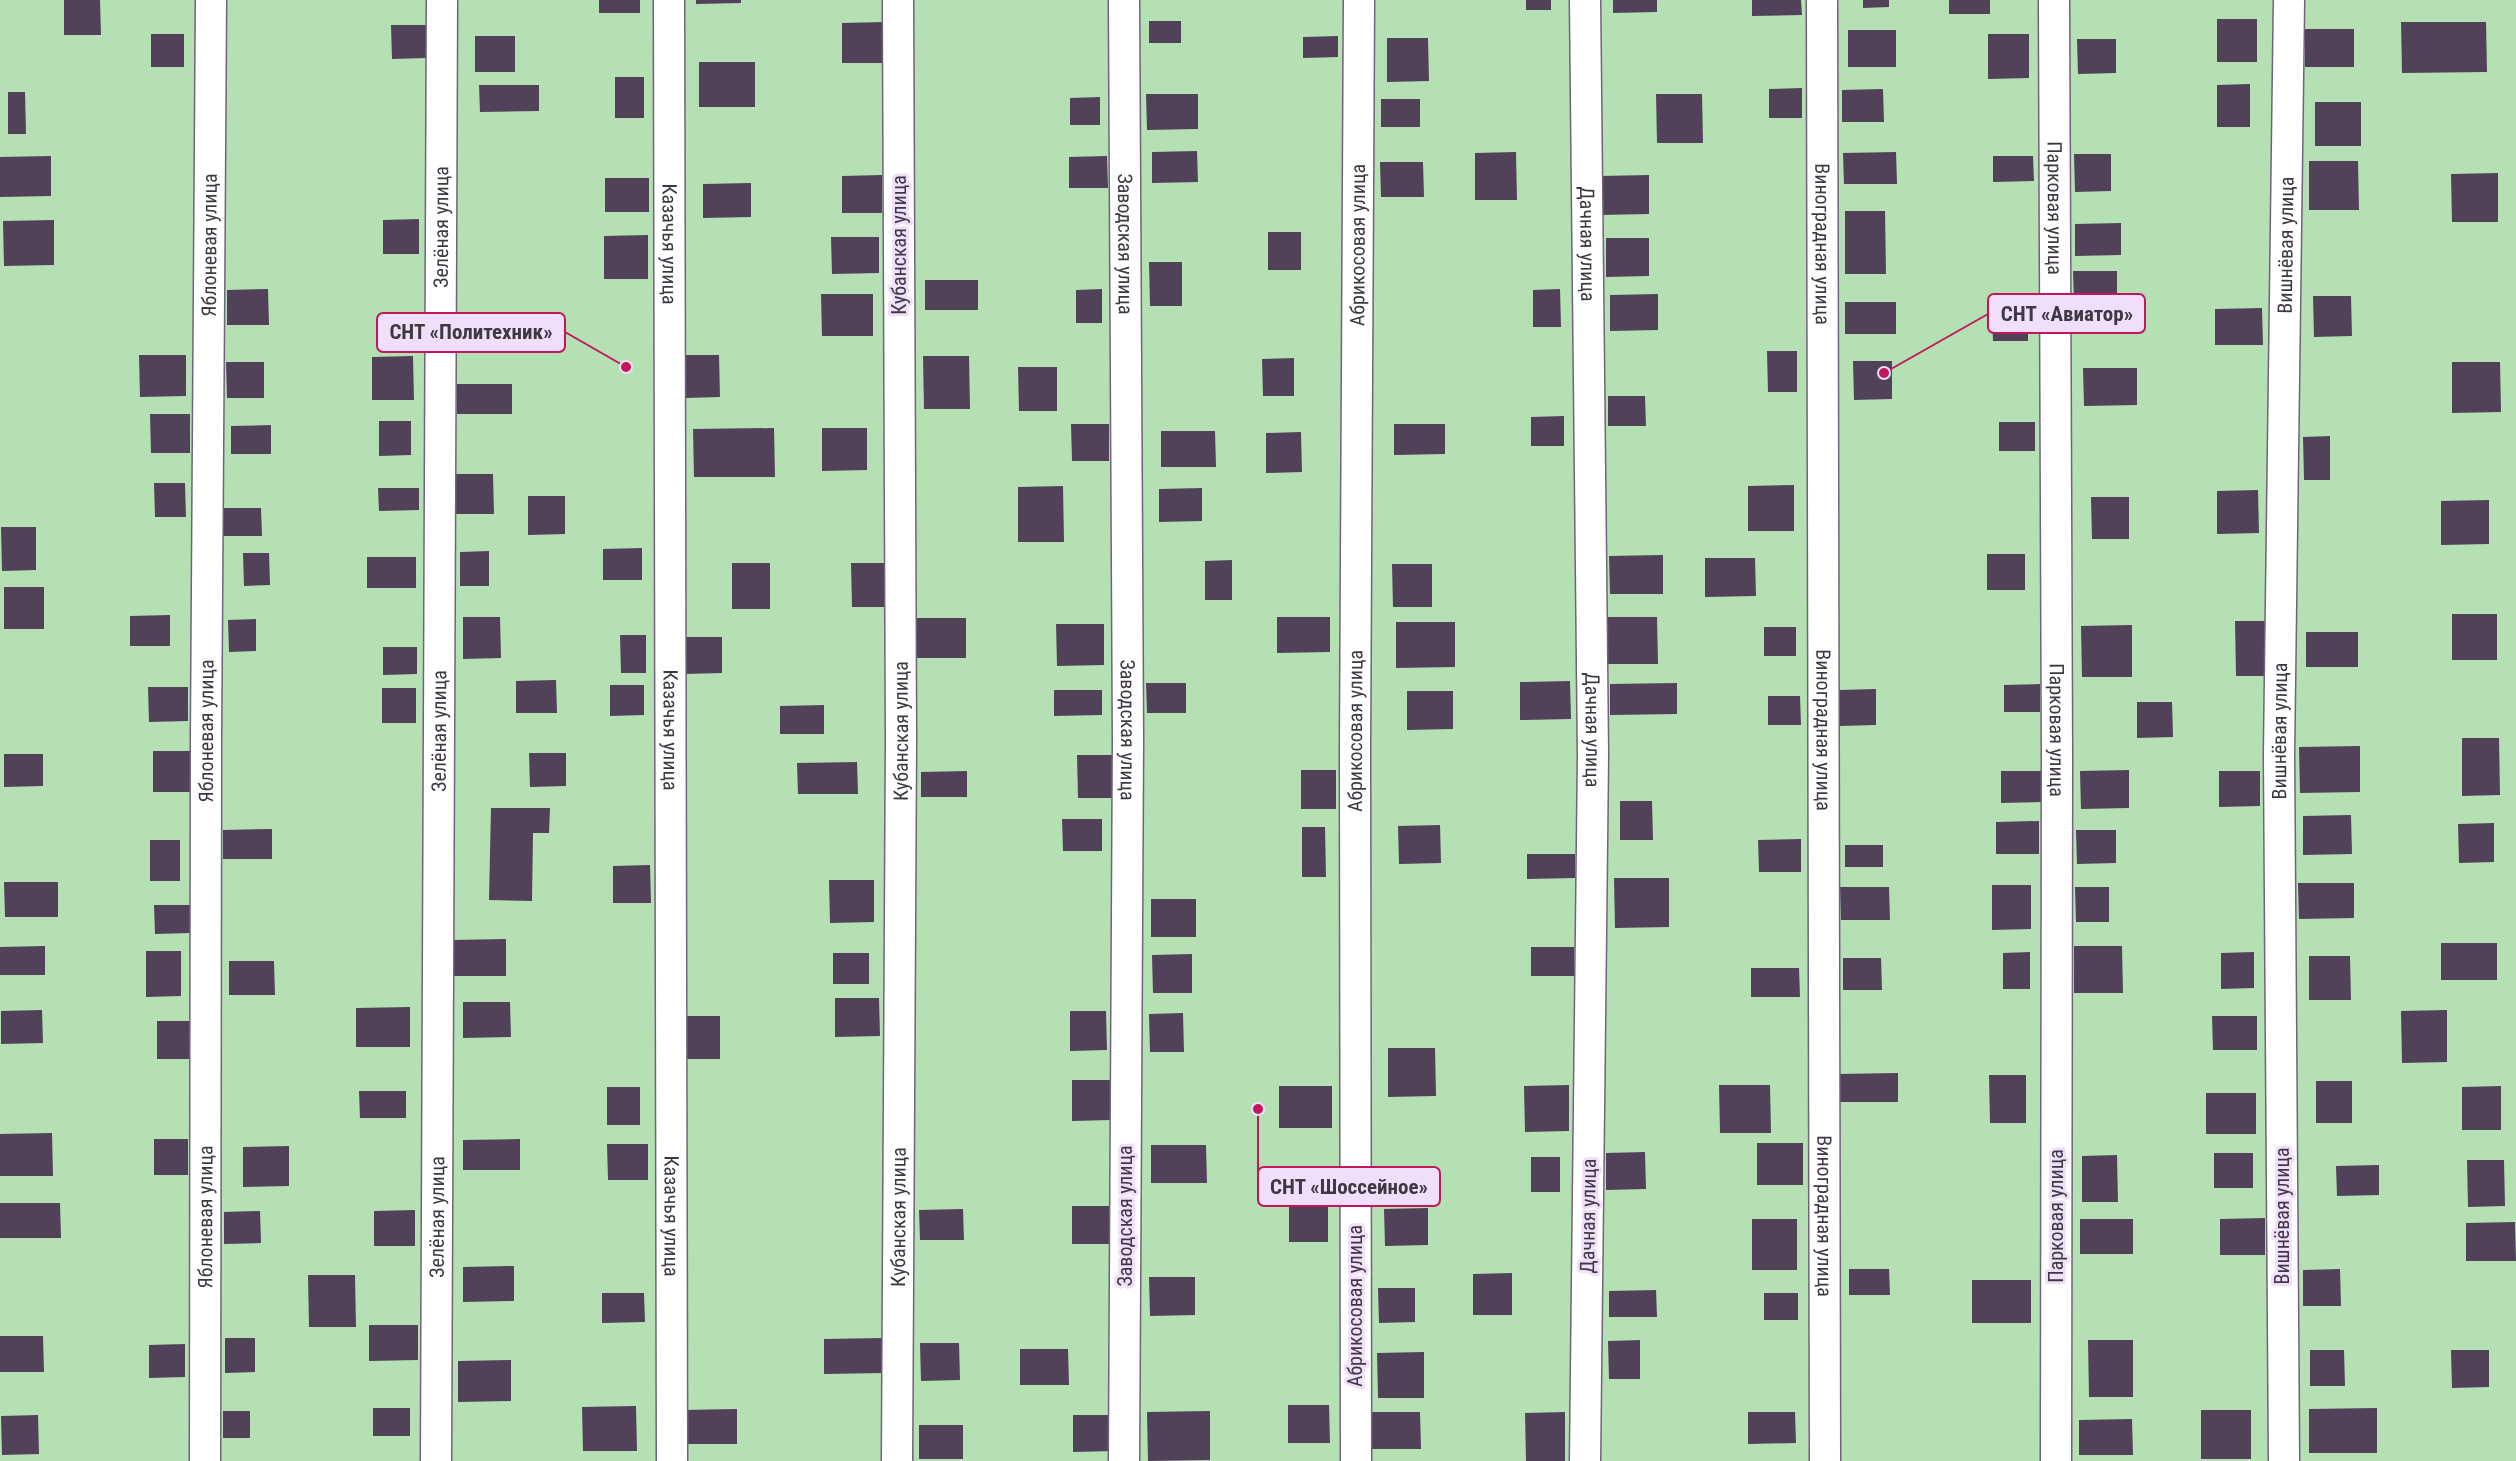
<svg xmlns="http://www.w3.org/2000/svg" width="2516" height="1461" font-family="'Roboto Condensed',sans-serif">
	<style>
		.green { fill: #b4e0b3 }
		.building { fill: #514259 }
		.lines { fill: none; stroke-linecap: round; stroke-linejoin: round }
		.minor-casing { stroke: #72627b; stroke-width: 33 }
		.minor { stroke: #fff; stroke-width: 30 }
		.labels { text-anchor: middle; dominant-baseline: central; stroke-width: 6; stroke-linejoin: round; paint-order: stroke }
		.street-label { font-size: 20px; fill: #3f3843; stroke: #f0defa }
		.leader { fill: none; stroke: #c2185b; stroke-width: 2 }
		.callout-dot { fill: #c2185b; stroke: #f0defa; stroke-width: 2 }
		.callout { fill: #f0defa; stroke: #c2185b; stroke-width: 2 }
		.callout-label { font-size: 21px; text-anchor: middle; font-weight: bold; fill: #3f3843 }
	</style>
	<rect width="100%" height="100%" fill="#f0defa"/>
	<rect class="green" x="0" y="0" width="2516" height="1461"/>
	<g class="building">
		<polygon points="64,0 100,0 101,35 64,35"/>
		<rect x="599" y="0" width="41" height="13"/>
		<polygon points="696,0 741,0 741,3 696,4"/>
		<rect x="1526" y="0" width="25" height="10"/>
		<polygon points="1613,0 1657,0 1657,12 1613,13"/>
		<polygon points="1752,0 1801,0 1802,15 1752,16"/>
		<polygon points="1863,0 1889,0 1889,7 1863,8"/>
		<rect x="1949" y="0" width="41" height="14"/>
		<rect x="2217" y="19" width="40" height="43"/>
		<rect x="1149" y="21" width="32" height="22"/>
		<polygon points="884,22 885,63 842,63 842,23"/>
		<polygon points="2401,22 2486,22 2487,72 2402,73"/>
		<polygon points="391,25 427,25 427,58 392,59"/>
		<rect x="2305" y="29" width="49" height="38"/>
		<rect x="1848" y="30" width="48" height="37"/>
		<rect x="151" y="34" width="33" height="33"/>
		<polygon points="1988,34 2029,34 2029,78 1988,79"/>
		<rect x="475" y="36" width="40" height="36"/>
		<polygon points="1338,36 1338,57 1303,58 1303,37"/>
		<polygon points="1387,38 1428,38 1429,81 1387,82"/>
		<polygon points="2077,39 2116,39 2116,73 2078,74"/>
		<rect x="699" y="62" width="56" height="45"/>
		<rect x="615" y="77" width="29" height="41"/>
		<polygon points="2250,84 2250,127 2217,127 2217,85"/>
		<polygon points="479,85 539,85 539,111 480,112"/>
		<polygon points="1802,88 1802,118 1769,118 1769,89"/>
		<polygon points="1883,89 1884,122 1842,122 1842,90"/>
		<polygon points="8,92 25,92 26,134 8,134"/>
		<polygon points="1146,94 1198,94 1198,129 1147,130"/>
		<polygon points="1656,94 1702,94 1703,143 1657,143"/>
		<polygon points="1100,97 1100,125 1070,125 1070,98"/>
		<rect x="1381" y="99" width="39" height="28"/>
		<rect x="2315" y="102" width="46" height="44"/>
		<polygon points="1197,151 1198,182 1152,183 1152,152"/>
		<polygon points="1516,152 1517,200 1475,200 1475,153"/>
		<polygon points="1896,152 1897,184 1844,184 1843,153"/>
		<polygon points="2074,154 2111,154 2111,191 2075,192"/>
		<polygon points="51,156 51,196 0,197 0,157"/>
		<polygon points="1107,156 1108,188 1069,188 1069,157"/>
		<polygon points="1993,156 2033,156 2034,181 1993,182"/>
		<polygon points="2309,161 2358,161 2359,210 2309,210"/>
		<polygon points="1380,162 1423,162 1424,197 1381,197"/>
		<polygon points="2498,173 2498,222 2452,222 2451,174"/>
		<polygon points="882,175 882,213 842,213 842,176"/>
		<polygon points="1649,175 1649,214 1600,215 1600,176"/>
		<rect x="605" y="178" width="44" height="34"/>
		<polygon points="751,183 751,217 703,218 703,184"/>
		<polygon points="1845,211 1885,211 1886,274 1845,274"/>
		<polygon points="419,219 419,254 383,254 383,220"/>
		<polygon points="54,220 54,265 4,266 3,221"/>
		<polygon points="2121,223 2121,255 2075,256 2075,224"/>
		<rect x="1268" y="232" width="33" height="38"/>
		<polygon points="648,235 648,279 604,279 604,236"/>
		<polygon points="831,237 879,237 879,273 832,274"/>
		<polygon points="1606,238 1649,238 1649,276 1606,277"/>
		<polygon points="1149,262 1182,262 1182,306 1150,306"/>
		<polygon points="2073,271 2117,271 2117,301 2074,302"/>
		<rect x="925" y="280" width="53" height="30"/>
		<polygon points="268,289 269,325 227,325 227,290"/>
		<polygon points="1102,289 1102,323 1076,323 1076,290"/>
		<polygon points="1560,289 1561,327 1533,327 1533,290"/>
		<polygon points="821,294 873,294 873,336 822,336"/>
		<polygon points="1658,294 1658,330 1610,331 1610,295"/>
		<polygon points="2313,296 2351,296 2352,336 2314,337"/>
		<rect x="1845" y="302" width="51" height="32"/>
		<polygon points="2262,308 2263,345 2215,345 2215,309"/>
		<polygon points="2028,309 2028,341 1993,341 1992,310"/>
		<polygon points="1767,351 1797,351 1797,392 1768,392"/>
		<polygon points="139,355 186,355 186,396 140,397"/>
		<polygon points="685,355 719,355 720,397 686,398"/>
		<polygon points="413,356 414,400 372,400 372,357"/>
		<polygon points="923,356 969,356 970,409 924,409"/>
		<polygon points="1294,358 1294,396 1263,396 1262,359"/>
		<polygon points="1853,361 1892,361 1892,399 1854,400"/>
		<polygon points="226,362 264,362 264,398 227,398"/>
		<polygon points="2452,362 2500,362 2501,412 2452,413"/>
		<polygon points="1018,367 1057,367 1057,411 1019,411"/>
		<polygon points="2083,368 2137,368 2137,405 2084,406"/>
		<rect x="457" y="384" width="55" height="30"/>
		<polygon points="1608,396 1645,396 1646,426 1608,426"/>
		<polygon points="150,414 190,414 190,453 151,453"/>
		<polygon points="1564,416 1564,446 1531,446 1531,417"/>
		<polygon points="379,421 411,421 411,455 379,456"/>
		<rect x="1999" y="422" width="36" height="29"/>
		<polygon points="1071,424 1109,424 1109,461 1072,461"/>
		<polygon points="1394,424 1445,424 1445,454 1394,455"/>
		<polygon points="271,425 271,454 231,454 231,426"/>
		<polygon points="774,428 775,477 694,477 693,429"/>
		<polygon points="822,428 867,428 867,470 822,471"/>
		<polygon points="1161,431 1215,431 1216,467 1161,467"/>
		<polygon points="1301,432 1302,472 1266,473 1266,433"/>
		<polygon points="2330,436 2330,480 2304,480 2303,437"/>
		<polygon points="455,474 493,474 494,514 455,514"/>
		<polygon points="154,483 185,483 186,517 155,517"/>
		<polygon points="1794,485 1794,531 1748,531 1748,486"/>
		<polygon points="1063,486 1064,542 1018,542 1018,487"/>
		<polygon points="378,488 419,488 419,510 379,511"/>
		<polygon points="1202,488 1202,521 1159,522 1159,489"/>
		<polygon points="2258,490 2259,533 2217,534 2217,491"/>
		<polygon points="528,496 565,496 565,534 528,535"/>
		<polygon points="2091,497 2129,497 2129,539 2092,539"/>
		<polygon points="2489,500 2489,544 2441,545 2441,501"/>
		<polygon points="219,508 261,508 262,536 219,536"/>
		<polygon points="1,527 36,527 36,570 2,571"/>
		<polygon points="642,548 642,580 603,580 603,549"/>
		<polygon points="489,551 489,586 460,586 460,552"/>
		<polygon points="243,553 269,553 270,585 244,586"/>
		<rect x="1987" y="554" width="38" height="36"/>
		<polygon points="1663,555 1663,594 1610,594 1609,556"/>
		<rect x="367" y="557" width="49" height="31"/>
		<polygon points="1705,558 1755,558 1756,596 1705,597"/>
		<polygon points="1232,560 1232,600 1205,600 1205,561"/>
		<rect x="732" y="563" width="38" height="46"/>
		<polygon points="851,563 886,563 887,607 852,607"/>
		<polygon points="1392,564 1432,564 1432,607 1393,607"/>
		<rect x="4" y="587" width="40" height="42"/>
		<rect x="2452" y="614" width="45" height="46"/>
		<polygon points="170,615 170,646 130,646 130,616"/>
		<polygon points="463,617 500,617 501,658 463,659"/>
		<polygon points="1277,617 1330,617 1330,652 1277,653"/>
		<polygon points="1607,617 1657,617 1658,664 1608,664"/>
		<rect x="917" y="618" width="49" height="40"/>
		<polygon points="256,619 256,651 229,652 228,620"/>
		<polygon points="2235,621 2266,621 2267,676 2236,676"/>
		<polygon points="1396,622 1455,622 1455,667 1396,668"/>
		<polygon points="1056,624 1104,624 1104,665 1057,666"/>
		<polygon points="2132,625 2132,677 2082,677 2081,626"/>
		<rect x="1764" y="627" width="32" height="29"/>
		<rect x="2306" y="632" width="52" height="35"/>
		<polygon points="620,635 646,635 646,673 621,673"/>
		<polygon points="686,637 722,637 722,673 686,674"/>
		<polygon points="383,647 417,647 417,674 383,675"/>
		<polygon points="556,680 557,713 516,713 516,681"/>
		<polygon points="1570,681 1571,719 1520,720 1520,682"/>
		<polygon points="1146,683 1186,683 1186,713 1147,713"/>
		<polygon points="1677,683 1677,714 1610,715 1610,684"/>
		<polygon points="2040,684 2040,712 2004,712 2004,685"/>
		<polygon points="610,685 644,685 644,715 610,716"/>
		<polygon points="148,687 188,687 188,721 149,722"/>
		<rect x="382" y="688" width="34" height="35"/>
		<polygon points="1876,689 1876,725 1840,726 1839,690"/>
		<polygon points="1054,690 1102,690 1102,715 1054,716"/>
		<polygon points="1407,691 1453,691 1453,729 1407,730"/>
		<polygon points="1768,696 1800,696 1801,725 1768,725"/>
		<polygon points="2137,702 2172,702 2173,737 2137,738"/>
		<polygon points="824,705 824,734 780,734 780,706"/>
		<polygon points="2462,738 2499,738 2500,795 2462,796"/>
		<polygon points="2360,746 2360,792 2300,793 2299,747"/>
		<rect x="153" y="751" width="39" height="41"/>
		<polygon points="529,753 566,753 566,786 530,787"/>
		<polygon points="4,754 43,754 43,786 4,787"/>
		<polygon points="1077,755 1112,755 1112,798 1078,798"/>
		<polygon points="857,762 858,794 798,794 797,763"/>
		<rect x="1301" y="770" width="35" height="39"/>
		<polygon points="2129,770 2129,808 2081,809 2080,771"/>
		<polygon points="967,771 967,797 921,797 921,772"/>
		<polygon points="2001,771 2042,771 2042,802 2001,803"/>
		<polygon points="2219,771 2260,771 2260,806 2219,807"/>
		<polygon points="1620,801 1652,801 1653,840 1620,840"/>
		<polygon points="491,808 550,808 549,833 533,833 532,901 489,900"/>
		<polygon points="2351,815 2352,854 2303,855 2303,816"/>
		<polygon points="1062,819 1102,819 1102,851 1063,851"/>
		<polygon points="2039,821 2039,854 1996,854 1996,822"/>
		<polygon points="2494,823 2494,862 2459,863 2458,824"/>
		<polygon points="1440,825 1441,863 1399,864 1398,826"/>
		<polygon points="1302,827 1325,827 1326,877 1302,877"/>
		<polygon points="272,829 272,859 223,859 223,830"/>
		<polygon points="2076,830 2116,830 2116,863 2077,864"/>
		<polygon points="1801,839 1801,872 1759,872 1758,840"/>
		<rect x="150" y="840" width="30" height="41"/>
		<rect x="1845" y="845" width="38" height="22"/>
		<polygon points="1527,854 1575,854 1575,878 1527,879"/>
		<polygon points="650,865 651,903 613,903 613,866"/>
		<polygon points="1614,878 1669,878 1669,927 1615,928"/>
		<polygon points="829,880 874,880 874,922 830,923"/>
		<polygon points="4,882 58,882 58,917 5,917"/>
		<polygon points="2298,883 2354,883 2354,918 2299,919"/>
		<polygon points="1992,885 2031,885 2031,929 1992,930"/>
		<polygon points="1840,887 1889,887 1890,920 1841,920"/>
		<polygon points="2075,887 2109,887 2109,922 2076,922"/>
		<rect x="1151" y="899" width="45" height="38"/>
		<polygon points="154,905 191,905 191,933 155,934"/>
		<polygon points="506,939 506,976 452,976 451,940"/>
		<rect x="2441" y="943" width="56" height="37"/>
		<polygon points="45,946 45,975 0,975 0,947"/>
		<polygon points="2074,946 2122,946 2123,993 2074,993"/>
		<rect x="1531" y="947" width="43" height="29"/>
		<polygon points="146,951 181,951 181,996 146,997"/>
		<polygon points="2030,952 2030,989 2003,989 2003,953"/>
		<polygon points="2254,952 2254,988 2221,989 2221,953"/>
		<rect x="833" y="953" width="36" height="31"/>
		<polygon points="1192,954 1192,993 1153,993 1152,955"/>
		<polygon points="2309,956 2350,956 2351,1000 2309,1000"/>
		<polygon points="1843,958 1881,958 1882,990 1843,990"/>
		<polygon points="229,961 274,961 275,995 229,995"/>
		<polygon points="1751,968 1799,968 1800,997 1751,997"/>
		<polygon points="835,998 879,998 880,1036 835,1037"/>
		<polygon points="463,1002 510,1002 511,1037 463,1038"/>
		<polygon points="410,1007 410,1047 356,1047 356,1008"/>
		<polygon points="42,1010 43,1043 1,1044 1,1011"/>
		<polygon points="2447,1010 2447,1062 2402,1063 2401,1011"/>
		<polygon points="1070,1011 1106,1011 1107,1050 1070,1051"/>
		<polygon points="1183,1013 1184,1052 1150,1052 1149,1014"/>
		<polygon points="686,1016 720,1016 720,1059 687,1059"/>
		<polygon points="2212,1016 2257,1016 2257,1050 2213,1050"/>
		<rect x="157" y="1021" width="33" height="38"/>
		<polygon points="1388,1048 1435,1048 1436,1096 1388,1097"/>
		<polygon points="1898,1073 1898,1102 1839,1102 1839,1074"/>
		<polygon points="1989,1075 2026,1075 2026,1123 1990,1123"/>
		<polygon points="1072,1080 1110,1080 1111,1120 1072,1121"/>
		<rect x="2316" y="1081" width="36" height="42"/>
		<polygon points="1569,1085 1569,1131 1525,1132 1524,1086"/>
		<polygon points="1719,1085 1770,1085 1771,1133 1720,1133"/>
		<rect x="1279" y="1086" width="53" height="42"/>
		<polygon points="2501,1086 2501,1130 2462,1130 2462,1087"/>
		<rect x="607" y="1087" width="33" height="38"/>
		<polygon points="359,1091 406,1091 406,1118 360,1118"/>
		<rect x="2206" y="1093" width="50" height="41"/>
		<polygon points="52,1133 53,1176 0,1176 0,1134"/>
		<rect x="154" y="1139" width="34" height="36"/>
		<polygon points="520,1139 520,1170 463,1170 463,1140"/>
		<rect x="1757" y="1143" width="46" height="42"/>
		<polygon points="607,1144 648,1144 648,1180 608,1180"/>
		<polygon points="1151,1145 1206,1145 1207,1183 1151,1183"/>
		<polygon points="289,1146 289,1186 243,1187 243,1147"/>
		<polygon points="1645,1152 1646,1189 1606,1190 1606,1153"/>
		<rect x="2214" y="1153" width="39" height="35"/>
		<polygon points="2117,1155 2118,1202 2082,1202 2082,1156"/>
		<rect x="1531" y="1157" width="29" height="35"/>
		<polygon points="2467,1160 2504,1160 2505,1206 2468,1207"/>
		<polygon points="2379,1165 2379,1195 2337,1196 2336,1166"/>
		<rect x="1289" y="1200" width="39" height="42"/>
		<polygon points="0,1203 60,1203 61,1238 0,1238"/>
		<rect x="1072" y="1206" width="41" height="38"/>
		<polygon points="1428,1208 1428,1245 1385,1246 1384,1209"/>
		<polygon points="963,1209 964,1240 920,1240 919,1210"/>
		<polygon points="415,1210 415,1246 374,1246 374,1211"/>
		<polygon points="260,1211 261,1243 224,1244 224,1212"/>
		<polygon points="2265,1218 2265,1255 2220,1255 2220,1219"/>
		<rect x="1752" y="1219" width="45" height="51"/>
		<rect x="2080" y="1219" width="53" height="35"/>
		<polygon points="2515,1222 2516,1261 2466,1261 2466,1223"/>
		<polygon points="514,1266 514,1301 463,1302 463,1267"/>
		<polygon points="1849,1269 1889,1269 1890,1295 1849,1295"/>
		<polygon points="2340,1269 2341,1306 2303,1306 2303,1270"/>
		<polygon points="1512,1273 1512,1315 1473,1315 1473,1274"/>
		<polygon points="308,1275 355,1275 356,1327 309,1327"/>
		<polygon points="1149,1277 1195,1277 1195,1315 1150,1316"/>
		<rect x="1972" y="1280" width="59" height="43"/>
		<polygon points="1378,1288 1415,1288 1415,1322 1379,1323"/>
		<polygon points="1656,1290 1657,1317 1609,1317 1609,1291"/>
		<polygon points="602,1293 644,1293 645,1322 602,1323"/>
		<rect x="1764" y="1293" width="34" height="27"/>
		<polygon points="369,1325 418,1325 418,1360 369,1361"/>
		<polygon points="0,1336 43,1336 44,1372 0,1372"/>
		<polygon points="225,1338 255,1338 255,1372 225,1373"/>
		<polygon points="883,1338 883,1373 824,1374 824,1339"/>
		<polygon points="1640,1340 1640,1379 1609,1379 1608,1341"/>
		<polygon points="2088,1340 2133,1340 2133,1397 2089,1397"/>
		<polygon points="920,1343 959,1343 960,1380 921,1381"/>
		<polygon points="185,1344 185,1377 149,1378 149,1345"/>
		<polygon points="1020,1349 1068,1349 1069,1385 1020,1385"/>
		<polygon points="2310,1350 2344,1350 2345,1386 2310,1386"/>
		<polygon points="2451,1350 2489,1350 2489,1387 2452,1388"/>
		<polygon points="1424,1352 1424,1398 1378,1398 1377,1353"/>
		<polygon points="511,1360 511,1401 458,1402 458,1361"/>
		<polygon points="1288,1405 1329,1405 1330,1443 1288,1443"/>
		<polygon points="636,1406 637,1451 583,1451 582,1407"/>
		<rect x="373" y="1408" width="37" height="28"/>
		<polygon points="2377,1408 2377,1453 2309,1453 2309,1409"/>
		<polygon points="737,1409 737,1444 682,1444 682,1410"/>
		<rect x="2201" y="1410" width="50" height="49"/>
		<rect x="223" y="1411" width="27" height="27"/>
		<polygon points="1210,1411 1210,1460 1148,1461 1147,1412"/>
		<polygon points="1370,1412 1420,1412 1421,1449 1371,1449"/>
		<polygon points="1565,1412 1565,1461 1526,1461 1525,1413"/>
		<polygon points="1748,1412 1795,1412 1796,1443 1748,1444"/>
		<polygon points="38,1415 39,1454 2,1455 1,1416"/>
		<polygon points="1073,1415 1114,1415 1115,1451 1073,1452"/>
		<polygon points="2132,1419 2133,1455 2079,1455 2079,1420"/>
		<rect x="919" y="1425" width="44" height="34"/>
	</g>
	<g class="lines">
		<defs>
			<g id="minor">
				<path id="s1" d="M669 0 672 1461"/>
				<path id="s2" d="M1124 0 1128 741 1124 1461"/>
				<path id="s3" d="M1585 0 1593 755 1585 1461"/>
				<path id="s4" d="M1822 0 1825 1461"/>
				<path id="s5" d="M2054 0 2057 758 2056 1461"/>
				<path id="s6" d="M205 1461 206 739 211 0"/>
				<path id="s7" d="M436 1461 442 0"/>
				<path id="s8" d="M897 1461 901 740 898 0"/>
				<path id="s9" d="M1356 1461 1355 748 1359 0"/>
				<path id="s10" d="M2284 1461 2279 754 2289 0"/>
			</g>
		</defs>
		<use href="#minor" class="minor-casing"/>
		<use href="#minor" class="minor"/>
	</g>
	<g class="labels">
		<g class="street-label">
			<text stroke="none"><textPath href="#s5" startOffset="208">Парковая улица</textPath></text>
			<text stroke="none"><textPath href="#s7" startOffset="1234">Зелёная улица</textPath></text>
			<text stroke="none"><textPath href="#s6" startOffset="1216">Яблоневая улица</textPath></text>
			<text stroke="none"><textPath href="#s1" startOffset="244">Казачья улица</textPath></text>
			<text transform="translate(899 245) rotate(-90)">Кубанская улица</text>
			<text stroke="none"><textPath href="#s2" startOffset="244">Заводская улица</textPath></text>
			<text stroke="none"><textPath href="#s9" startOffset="1216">Абрикосовая улица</textPath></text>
			<text stroke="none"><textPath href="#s3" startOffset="244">Дачная улица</textPath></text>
			<text stroke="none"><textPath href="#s4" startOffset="244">Виноградная улица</textPath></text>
			<text stroke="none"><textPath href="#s10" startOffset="1216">Вишнёвая улица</textPath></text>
			<text stroke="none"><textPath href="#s6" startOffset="730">Яблоневая улица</textPath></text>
			<text stroke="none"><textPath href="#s1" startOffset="730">Казачья улица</textPath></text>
			<text stroke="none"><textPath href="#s9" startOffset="730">Абрикосовая улица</textPath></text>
			<text stroke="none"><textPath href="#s5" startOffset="730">Парковая улица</textPath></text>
			<text stroke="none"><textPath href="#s10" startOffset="730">Вишнёвая улица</textPath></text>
			<text stroke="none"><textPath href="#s7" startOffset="730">Зелёная улица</textPath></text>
			<text stroke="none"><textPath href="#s8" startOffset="730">Кубанская улица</textPath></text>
			<text stroke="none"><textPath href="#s2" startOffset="730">Заводская улица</textPath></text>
			<text stroke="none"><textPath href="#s3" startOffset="730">Дачная улица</textPath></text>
			<text stroke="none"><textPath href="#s4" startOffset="730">Виноградная улица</textPath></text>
			<text stroke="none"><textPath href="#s6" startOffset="244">Яблоневая улица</textPath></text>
			<text stroke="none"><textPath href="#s7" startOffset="244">Зелёная улица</textPath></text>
			<text stroke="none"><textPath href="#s1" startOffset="1216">Казачья улица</textPath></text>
			<text stroke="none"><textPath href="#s8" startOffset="244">Кубанская улица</textPath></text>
			<text transform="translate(1125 1216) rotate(-90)">Заводская улица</text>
			<text transform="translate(1588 1216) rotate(-89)">Дачная улица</text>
			<text stroke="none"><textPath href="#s4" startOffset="1216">Виноградная улица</textPath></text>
			<text transform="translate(2056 1216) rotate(-90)">Парковая улица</text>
			<text transform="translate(2282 1216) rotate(-90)">Вишнёвая улица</text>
			<text transform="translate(1355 1306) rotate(-90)">Абрикосовая улица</text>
		</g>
	</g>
	<path class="leader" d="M1884 373L1988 314M626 367L565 332M1258 1109L1258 1186"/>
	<g class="callout-dot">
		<circle cx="1884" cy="373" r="6"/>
		<circle cx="626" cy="367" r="6"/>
		<circle cx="1258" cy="1109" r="6"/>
	</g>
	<g class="callout">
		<rect x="1988" y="294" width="157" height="39" rx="6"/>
		<rect x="377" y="313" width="188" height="39" rx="6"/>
		<rect x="1258" y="1167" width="182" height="39" rx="6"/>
	</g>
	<g class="callout-label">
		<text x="2067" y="321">СНТ «Авиатор»</text>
		<text x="471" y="339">СНТ «Политехник»</text>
		<text x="1349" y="1194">СНТ «Шоссейное»</text>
	</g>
</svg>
